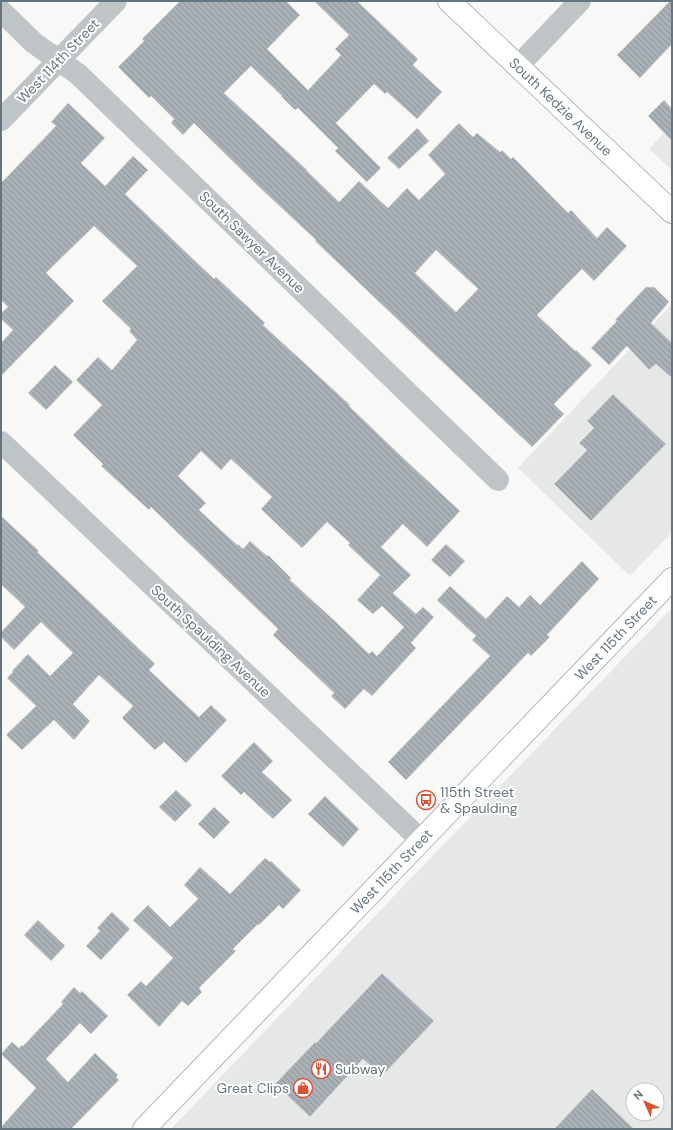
<svg xmlns="http://www.w3.org/2000/svg" width="673" height="1130" font-family="'DM Sans',sans-serif">
	<style>
		.built { fill: #e6e7e7; fill-rule: evenodd }
		.building { fill: url(#building-back-hatch); stroke: #dadad8; fill-rule: evenodd }
		.lines { fill: none; stroke-linecap: round; stroke-linejoin: round }
		.secondary-casing { stroke: #b2b8bc; stroke-width: 24 }
		.street { stroke: #bfc4c7; stroke-width: 22 }
		.secondary { stroke: #fff; stroke-width: 22 }
		.labels { text-anchor: middle; dominant-baseline: central; stroke-width: 4; stroke-linejoin: round; paint-order: stroke }
		.street-label { font-size: 14px; fill: #65757f; stroke: #fff }
		.poi-label { font-size: 14px; fill: #65757f; stroke: #fff; text-anchor: start }
	</style>
	<defs>
		<pattern id="building-back-hatch" width="6" height="6" patternUnits="userSpaceOnUse"><rect width="6" height="6" fill="#a9b1b6"/><path d="M-1 5l2 2M0 0l6 6M5-1l2 2" fill="none" stroke="#8d9599"/></pattern>
	</defs>
	<rect width="100%" height="100%" fill="#f8f8f6"/>
	<g class="built">
		<polygon points="672,124 672,170 649,149"/>
		<polygon points="672,304 672,532 630,576 518,468"/>
		<path d="M672 608V1129H171L417 872ZM633 1090H657V1114H633Z"/>
	</g>
	<g class="building">
		<path d="M180 1H286L300 15 267 49 308 90 341 55 335 49 349 35 314 1H357L418 59 413 65 442 92 417 119 387 92 385 94 374 84 336 123 381 168 367 182 335 151 338 148 298 108 295 110 282 97V96L251 66 224 93 307 170V171L339 202 359 181 388 208 407 188 419 200 445 174 428 155 459 123 473 137 477 133 500 152 502 150 511 159 513 157 568 213 571 210 597 238 607 227 627 246 594 281 582 269 537 315 575 351 576 350 592 365 554 404 564 414 532 447 315 241 316 240 257 185 194 123 183 135 171 123 174 119 151 96 149 98 118 67 144 41 142 39ZM436 250 478 289 456 312 415 273Z"/>
		<polygon points="670,1 672,1 672,44 640,78 617,55"/>
		<polygon points="664,100 672,109 672,141 648,116"/>
		<path d="M68 103 105 138 81 163 105 186 133 156 148 170 125 194 214 279 216 277 265 323 263 325 350 405 349 406 401 456 460 511 427 547 403 524 381 547 411 575 393 593 416 614 423 607 434 617 411 643 416 648 372 696 364 689 345 709 331 696 334 693 273 635 278 629 151 507 149 510 101 466 103 464 73 435 102 405 76 380 98 357 112 370 137 340 129 331 131 329 102 301 137 266 94 226 46 273 74 301 1 376V343L13 330 1 319V313L8 307 1 300V183L56 126 51 122ZM201 451 221 470 231 459 272 497 261 509 302 548 327 522 350 543 348 545 380 575 357 600 373 614 382 606 404 627 377 656 372 651 369 654 337 623 290 580 291 578 268 555 267 556 250 541 243 549 238 544 237 545 199 510 206 503 178 476Z"/>
		<polygon points="417,128 429,141 399,169 387,158"/>
		<polygon points="646,287 654,287 669,302 651,323 672,343 672,378 656,364 649,370 627,346 609,365 591,348 617,321 615,320"/>
		<polygon points="55,365 73,382 46,410 28,393"/>
		<polygon points="613,394 666,444 591,521 554,484 587,450 579,443 594,428 587,421"/>
		<polygon points="1,516 39,551 37,552 155,664 149,670 199,717 211,705 227,720 186,763 164,742 155,750 122,718 133,706 99,675 73,704 90,721 74,740 54,720 22,750 6,735 36,706 7,678 13,672 12,671 28,654 50,676 73,653 41,622 14,650 1,637 1,632 25,607 1,584"/>
		<polygon points="446,544 465,561 450,577 431,560"/>
		<polygon points="582,561 599,579 547,635 550,637 531,656 528,653 406,780 388,762 490,656 472,640 476,636 437,600 450,586 486,619 507,596 519,607 530,595 540,605"/>
		<polygon points="254,742 273,761 262,772 292,800 273,819 244,792 241,795 221,776"/>
		<polygon points="176,790 192,805 175,822 159,807"/>
		<polygon points="325,796 359,829 343,847 308,814"/>
		<polygon points="214,807 230,822 214,839 198,824"/>
		<polygon points="265,858 270,862 271,861 301,890 283,909 279,905 259,925 258,924 233,949 236,951 199,988 202,992 188,1006 182,1001 159,1027 127,995 141,981 146,986 173,958 133,920 148,905 170,927 198,899 184,885 200,867 230,894"/>
		<polygon points="112,912 130,929 101,960 86,946 100,931 97,928"/>
		<polygon points="38,920 65,946 51,961 24,935"/>
		<polygon points="382,973 434,1021 382,1076 363,1059 310,1117 275,1084 315,1042 316,1043"/>
		<polygon points="74,987 80,993 82,991 108,1016 91,1034 80,1023 46,1059 68,1082 95,1053 118,1075 116,1077 119,1080 71,1129 1,1129 1,1127 36,1088 1,1054 12,1042 19,1048 22,1045 23,1046 63,1004 61,1002"/>
		<polygon points="592,1089 634,1129 554,1129"/>
	</g>
	<g class="lines">
		<defs>
			<g id="secondary">
				<path id="s1" d="M449 1 672 212"/>
				<path id="s2" d="M144 1129 672 579"/>
			</g>
		</defs>
		<use href="#secondary" class="secondary-casing"/>
		<g class="street">
			<polyline points="1,11 34,43 78,74 498,480"/>
			<polyline points="518,66 580,1"/>
			<polyline points="1,120 116,1"/>
			<polyline points="1,442 421,840"/>
		</g>
		<use href="#secondary" class="secondary"/>
	</g>
	<defs>
		<symbol id="bus-ring" viewBox="-11 -11 22 22"><circle r="9.5" fill="#fff" stroke="#d95435" stroke-width="1.5"/><path d="M-5-6H5V4H4V6H2V4H-2V6H-4V4H-5ZM-3.5-4V0h7V-4ZM-3.5 1.2v1.5H-2V1.2ZM2 1.2v1.5H3.5V1.2Z" fill="#d95435"/></symbol>
		<symbol id="restaurant-ring" viewBox="-11 -11 22 22"><circle r="9.5" fill="#fff" stroke="#d95435" stroke-width="1.5"/><path d="M-5-6h1v4h1v-4h1v4h1v-4h1v5L-1.5 .5V6h-2V.5L-5-1ZM5-6V6H3V1.5H1.5Q1.5-4 5-6Z" fill="#d95435"/></symbol>
		<symbol id="shop-ring" viewBox="-11 -11 22 22"><circle r="9.5" fill="#fff" stroke="#d95435" stroke-width="1.5"/><path d="M-5-2.5h2.3a2.7 3.5 0 0 1 5.4 0H5L5.5 6h-11ZM-1.5-2.5h3a1.5 2.3 0 0 0-3 0Z" fill="#d95435"/></symbol>
	</defs>
	<g fill-rule="evenodd">
		<use href="#bus-ring" x="415" y="789" width="22" height="22"/>
		<use href="#restaurant-ring" x="310" y="1058" width="22" height="22"/>
		<use href="#shop-ring" x="292" y="1077" width="22" height="22"/>
	</g>
	<g class="labels">
		<g class="street-label">
			<text transform="translate(58 61) rotate(-46)">West 114th Street</text>
			<text stroke="none"><textPath href="#s1" startOffset="154">South Kedzie Avenue</textPath></text>
			<text transform="translate(252 242) rotate(44)">South Sawyer Avenue</text>
			<text stroke="none"><textPath href="#s2" startOffset="681">West 115th Street</textPath></text>
			<text transform="translate(211 641) rotate(43)">South Spaulding Avenue</text>
			<text stroke="none"><textPath href="#s2" startOffset="357">West 115th Street</textPath></text>
		</g>
		<g class="poi-label">
			<text x="440" y="792">115th Street<tspan x="440" dy="16">&amp; Spaulding</tspan></text>
			<text x="335" y="1069">Subway</text>
			<text x="289" y="1088" text-anchor="end">Great Clips</text>
		</g>
	</g>
	<rect width="673" height="1130" fill="none" stroke="#65757f" stroke-width="4"/>
	<g transform="translate(645 1102) rotate(315)"><circle r="19" fill="#ffffff" stroke="#c1c8cc"/>
	<path d="M0-3L7 15L0 10L-7 15Z" fill="#d95435"/>
	<text y="-6" font-size="11" font-weight="bold" text-anchor="middle" fill="#65757f">N</text>
	</g>
</svg>
